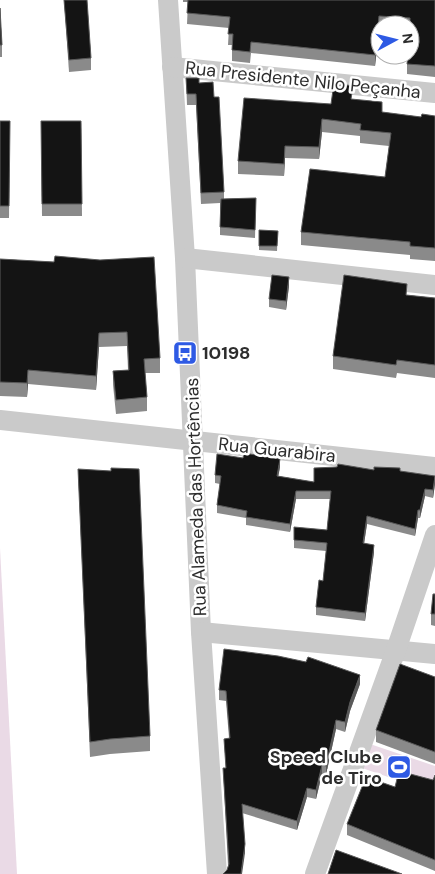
<svg xmlns="http://www.w3.org/2000/svg" width="435" height="874" font-family="'DM Sans',sans-serif">
	<style>
		.green { fill: #eadae6 }
		.lines { fill: none; stroke-linecap: round; stroke-linejoin: round }
		.minor { stroke: #cacaca; stroke-width: 20 }
		.wall { fill: #8a8a8a }
		.shaded-wall { fill: #5a5a5a }
		.building { fill: #141414; stroke: #5a5a5a }
		.labels { text-anchor: middle; dominant-baseline: central; stroke-width: 5; stroke-linejoin: round; paint-order: stroke }
		.street-label { font-size: 18px; fill: #2d2d2d; stroke: #fff }
		.poi-label { font-size: 18px; font-weight: bold; fill: #2d2d2d; stroke: #fff; text-anchor: start }
	</style>
	<rect width="100%" height="100%" fill="#fff"/>
	<g class="green">
		<polygon points="0,548 17,874 0,874"/>
		<polygon points="370,744 435,766 435,773 429,791 362,768"/>
	</g>
	<g class="lines">
		<g class="minor">
			<polyline points="168,0 185,258 201,632 217,874"/>
			<polyline points="172,67 435,93"/>
			<polyline points="185,258 435,285"/>
			<polyline points="0,420 435,467"/>
			<polyline points="201,632 435,654"/>
			<polyline points="315,874 396,650 435,535"/>
		</g>
	</g>
	<g class="wall">
		<polygon points="64,0 87,0 91,58 91,70 69,72"/>
		<polygon points="183,0 435,0 435,77 407,74 407,64 410,25 380,25 375,66 251,53 250,63 232,61 232,45 228,45 229,28 187,24 188,2 183,2"/>
		<polygon points="0,8 2,45 2,57 0,57"/>
		<polygon points="186,78 199,83 224,192 224,199 256,198 255,238 220,235 220,203 201,204 196,105 187,105"/>
		<polygon points="353,99 382,112 421,117 435,116 435,261 410,259 410,255 301,245 301,232 385,177 389,146 360,143 360,136 322,132 319,159 285,158 284,176 238,174 238,161 331,104"/>
		<polygon points="0,121 10,121 9,218 0,218"/>
		<polygon points="41,121 81,121 82,216 42,216"/>
		<polygon points="259,230 278,231 277,251 259,250"/>
		<polygon points="0,259 54,262 160,358 160,373 145,373 147,397 147,411 116,414 113,385 113,371 128,370 127,346 99,347 96,390 28,384 27,397 0,396"/>
		<polygon points="289,286 286,310 269,307 269,299"/>
		<polygon points="407,295 435,298 435,378 397,373 396,378 333,369 333,356"/>
		<polygon points="280,467 278,476 314,482 374,470 400,471 435,484 433,498 425,496 420,518 418,518 415,536 367,524 364,543 374,552 365,621 316,615 316,607 323,581 326,551 294,548 294,540 327,530 330,499 296,499 290,532 246,525 246,518 217,513 217,505 220,484 215,483 215,475"/>
		<polygon points="78,469 150,736 150,751 110,754 90,757"/>
		<polygon points="435,594 435,626 431,625 431,614"/>
		<polygon points="435,677 435,764 376,742 376,730"/>
		<polygon points="360,684 350,711 345,732 336,729 326,775 322,774 316,799 307,797 297,830 242,813 245,853 227,870 228,866 223,768 226,768 224,739 229,738 226,701 219,700 219,690"/>
		<polygon points="435,775 435,874 435,871 347,835 347,824 395,787 433,780"/>
	</g>
	<g class="shaded-wall">
		<polygon points="379,16 379,26 375,66 375,55"/>
		<polygon points="322,119 322,132 319,159 319,147"/>
		<polygon points="285,146 285,158 284,176 284,164"/>
		<polygon points="289,277 289,286 286,310 286,301"/>
		<polygon points="99,333 99,347 96,390 96,376"/>
		<polygon points="28,370 28,384 27,397 27,383"/>
		<polygon points="280,459 280,467 277,484 277,476"/>
		<polygon points="435,476 435,484 433,498 433,490"/>
		<polygon points="425,489 425,496 420,518 420,510"/>
		<polygon points="296,491 296,499 290,532 290,524"/>
		<polygon points="418,510 418,518 415,536 415,529"/>
		<polygon points="367,516 367,524 363,551 363,543"/>
		<polygon points="374,545 374,552 365,621 365,613"/>
		<polygon points="360,675 360,684 350,711 345,732 345,722 350,702"/>
		<polygon points="336,720 336,729 326,775 326,766"/>
		<polygon points="322,765 322,774 316,799 316,790"/>
		<polygon points="307,788 307,797 297,830 297,821"/>
		<polygon points="245,844 245,853 242,874 241,874"/>
	</g>
	<g class="building">
		<polygon points="64,0 87,0 91,58 69,60"/>
		<polygon points="188,0 435,0 435,66 407,64 408,55 410,55 410,18 379,16 375,55 251,42 250,52 232,50 233,34 228,34 230,17 187,13"/>
		<polygon points="0,8 2,45 0,45"/>
		<polygon points="186,78 199,78 199,83 213,82 214,97 219,97 224,192 201,193 196,94 187,94"/>
		<polygon points="334,83 353,86 351,99 382,102 382,112 421,117 422,114 435,116 435,248 410,246 410,242 301,232 310,169 385,177 391,133 360,130 361,124 322,119 319,147 285,146 284,164 238,161 244,98 331,104"/>
		<polygon points="0,121 10,121 9,206 0,206"/>
		<polygon points="41,121 81,121 82,204 42,204"/>
		<polygon points="256,198 255,230 220,227 221,199"/>
		<polygon points="259,230 278,231 277,246 259,246"/>
		<polygon points="55,256 100,260 154,257 160,358 144,359 147,397 116,400 113,371 129,370 127,332 99,333 96,376 28,370 27,383 0,382 0,259 54,262"/>
		<polygon points="272,275 289,277 286,301 269,299"/>
		<polygon points="344,275 407,284 406,295 435,298 435,365 397,360 396,365 333,356"/>
		<polygon points="244,453 280,459 277,476 314,482 314,468 337,467 338,464 374,470 374,467 400,468 400,471 435,476 433,490 425,489 420,510 418,510 415,529 367,516 363,543 374,545 365,613 316,607 319,580 323,581 327,543 294,540 294,527 327,530 331,491 296,491 290,524 246,517 247,511 217,505 221,476 215,475 217,454 243,458"/>
		<polygon points="111,468 139,469 150,736 110,739 90,742 78,469 111,471"/>
		<polygon points="433,594 435,594 435,614 431,614"/>
		<polygon points="224,649 278,656 306,662 308,657 360,675 350,702 345,722 336,720 326,766 322,765 316,790 307,788 297,821 242,804 245,844 241,874 223,874 227,870 229,864 223,768 226,768 224,739 230,738 226,691 219,690"/>
		<polygon points="400,664 435,677 435,752 376,730"/>
		<polygon points="399,771 433,780 435,775 435,860 347,824 366,777 395,787"/>
		<polygon points="336,850 402,874 328,874"/>
	</g>
	<defs>
		<symbol id="bus-square" viewBox="-11 -11 22 22"><rect x="-9" y="-9" width="18" height="18" rx="4" fill="#2e5ae4" stroke="#fff"/><path d="M-5-6H5V4H4V6H2V4H-2V6H-4V4H-5ZM-3.5-4V0h7V-4ZM-3.5 1.2v1.5H-2V1.2ZM2 1.2v1.5H3.5V1.2Z" fill="#fff"/></symbol>
		<symbol id="stadium-square" viewBox="-11 -11 22 22"><rect x="-9" y="-9" width="18" height="18" rx="4" fill="#2e5ae4" stroke="#fff"/><path d="M0-5a6.5 5 0 1 0 0 10a6.5 5 0 1 0 0-10ZM-3.5-1.8h7v3.6h-7Z" fill="#fff"/></symbol>
	</defs>
	<g fill-rule="evenodd">
		<use href="#bus-square" x="171" y="339" width="28" height="28"/>
		<use href="#stadium-square" x="385" y="753" width="28" height="28"/>
	</g>
	<g class="labels">
		<g class="street-label">
			<text transform="translate(303 80) rotate(6)">Rua Presidente Nilo Peçanha</text>
			<text transform="translate(277 450) rotate(6)">Rua Guarabira</text>
			<text transform="translate(196 497) rotate(-92)">Rua Alameda das Hortências</text>
		</g>
		<g class="poi-label">
			<text x="202" y="353">10198</text>
			<text x="382" y="757" text-anchor="end">Speed Clube<tspan x="382" dy="21">de Tiro</tspan></text>
		</g>
	</g>
	<g transform="translate(395 40) rotate(83)"><circle r="24" fill="#ffffff" stroke="#ababab"/>
	<path d="M0-4L9 19L0 12L-9 19Z" fill="#2e5ae4"/>
	<text y="-8" font-size="14" font-weight="bold" text-anchor="middle" fill="#2d2d2d">N</text>
	</g>
</svg>
